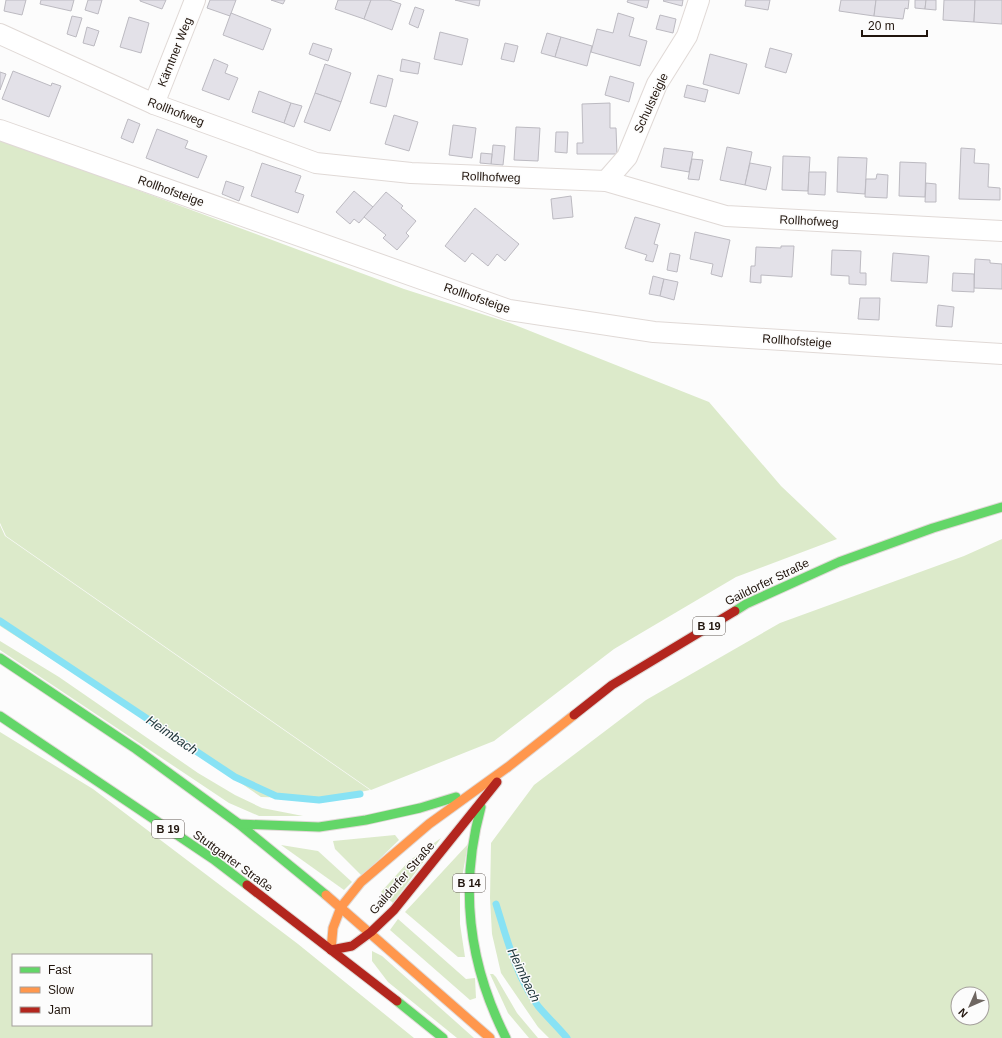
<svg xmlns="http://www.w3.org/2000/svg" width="1002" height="1038" font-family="Arial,sans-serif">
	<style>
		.green { fill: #dceaca; fill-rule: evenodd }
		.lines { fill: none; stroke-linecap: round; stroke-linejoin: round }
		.stream { stroke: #88e2f4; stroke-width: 7 }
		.building { fill: #e3e1e8; stroke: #bcbac1 }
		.street-casing { stroke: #e0d9d6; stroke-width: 22 }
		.fast-casing { stroke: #e0d9d6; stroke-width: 11 }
		.slow-casing { stroke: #e0d9d6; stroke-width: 11 }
		.jam-casing { stroke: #e0d9d6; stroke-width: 11 }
		.street { stroke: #fff; stroke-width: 20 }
		.fast { stroke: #63d668; stroke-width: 9 }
		.slow { stroke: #ff974d; stroke-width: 9 }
		.jam { stroke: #b3261e; stroke-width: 9 }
		.labels { text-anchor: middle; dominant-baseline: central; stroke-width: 3; stroke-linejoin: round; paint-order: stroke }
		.shield { fill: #fcfcfc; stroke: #635a55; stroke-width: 1 }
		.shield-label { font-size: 11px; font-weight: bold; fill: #21150d }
		.street-label { font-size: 12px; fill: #21150d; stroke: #fcfcfc }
		.water-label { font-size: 13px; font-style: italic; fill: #21383d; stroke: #fcfcfc }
	</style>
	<rect width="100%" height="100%" fill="#fcfcfc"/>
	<g class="green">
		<polygon points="0,139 404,289 510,323 709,402 781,486 837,539 736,577 614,649 494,741 371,790 6,536 0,523"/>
		<polygon points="0,525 5,536 370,790 326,799 261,797 178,740 0,626"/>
		<path d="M1002 539V1038H549L538 1027 501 973 492 934 490 898 491 843 534 785 646 700 780 623 964 556ZM958 994H982V1018H958Z"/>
		<polygon points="0,641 59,677 198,773 235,795 262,808 303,816 259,816 229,803 0,650"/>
		<path d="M0 732 93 789 298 944 414 1038H0ZM13 955H151V1025H13Z"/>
		<polygon points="395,835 399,840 362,876 335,849 333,841"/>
		<polygon points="441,838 393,903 381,892 409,861"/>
		<polygon points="468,844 460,889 460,924 465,957 458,957 405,912"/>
		<polygon points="281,845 318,851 352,882 344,890"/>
		<polygon points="398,919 466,979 475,978 476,998 470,1000 390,930"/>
		<polygon points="372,951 382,956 474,1038 457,1038 388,982 372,961"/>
		<polygon points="490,974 493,974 496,977 517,1013 538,1038 529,1038 508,1013"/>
	</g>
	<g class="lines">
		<g class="stream">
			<polyline points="0,621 235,777 276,796 319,800 360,794"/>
			<path d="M496 904C507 939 516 976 538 1006 547 1017 558 1027 567 1038"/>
		</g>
	</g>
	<g class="building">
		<polygon points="6,0 26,0 22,15 4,11"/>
		<polygon points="41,0 74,0 71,11 40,4"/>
		<polygon points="88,0 102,0 98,14 85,10"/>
		<polygon points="140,0 166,0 162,9 140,1"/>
		<polygon points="210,0 236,0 230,16 207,8"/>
		<polygon points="271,0 285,0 283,4"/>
		<polygon points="338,0 371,0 364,19 335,9"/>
		<polygon points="371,0 389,0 401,4 392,30 364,19"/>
		<polygon points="455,0 480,0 479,6"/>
		<polygon points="628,0 649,0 647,8 627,2"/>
		<polygon points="664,0 683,0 682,6 663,1"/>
		<polygon points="746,0 770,0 768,10 745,6"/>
		<polygon points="841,0 876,0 874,16 839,11"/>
		<polygon points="876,0 909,0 908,9 905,8 903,19 874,16"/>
		<polygon points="915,0 926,0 925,9 915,8"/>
		<polygon points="926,0 936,0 936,10 925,9"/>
		<polygon points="944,0 975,0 974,22 943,20"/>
		<polygon points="975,0 1002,0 1002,24 974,22"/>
		<polygon points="415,7 424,10 418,28 409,24"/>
		<polygon points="231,13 271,29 263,50 223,35"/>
		<polygon points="618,13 634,18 629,36 647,41 640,66 591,52 597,29 613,33"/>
		<polygon points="660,15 676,19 673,33 656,29"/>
		<polygon points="72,16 82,18 76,37 67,34"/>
		<polygon points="129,17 149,23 141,53 120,47"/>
		<polygon points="87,27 99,31 94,46 83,43"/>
		<polygon points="440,32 468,39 462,65 434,59"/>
		<polygon points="547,33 561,37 555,57 541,53"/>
		<polygon points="561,37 592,46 587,66 555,57"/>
		<polygon points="313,43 332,49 328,61 309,54"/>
		<polygon points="505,43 518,46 514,62 501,59"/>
		<polygon points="770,48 792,54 786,73 765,67"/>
		<polygon points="710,54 747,64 739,94 703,84"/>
		<polygon points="214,59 228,65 225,73 238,78 229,100 202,90"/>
		<polygon points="402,59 420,63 418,74 400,71"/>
		<polygon points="325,64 351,73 341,102 315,93"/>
		<polygon points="13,71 51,86 52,83 61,86 49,117 2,99"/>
		<polygon points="0,72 6,74 0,90"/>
		<polygon points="378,75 393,79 386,107 370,103"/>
		<polygon points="610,76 634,83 629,102 605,95"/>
		<polygon points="687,85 708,90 705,102 684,97"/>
		<polygon points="259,91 291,103 284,123 252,112"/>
		<polygon points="315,93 341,102 330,131 304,122"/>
		<polygon points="291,103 302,106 294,127 284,123"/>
		<polygon points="610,103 610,128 616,128 617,154 577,154 577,143 583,143 582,104"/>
		<polygon points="394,115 418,122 409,151 385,144"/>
		<polygon points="128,119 140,124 133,143 121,138"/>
		<polygon points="453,125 476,128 472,158 449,155"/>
		<polygon points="516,127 540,128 538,161 514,160"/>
		<polygon points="157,129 188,141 185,148 207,156 198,178 146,158"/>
		<polygon points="556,132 568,132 567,153 555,152"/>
		<polygon points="493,145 505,146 503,165 491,164"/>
		<polygon points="727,147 752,152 745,185 720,180"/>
		<polygon points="664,148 693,152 689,172 661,167"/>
		<polygon points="961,148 975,149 974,163 989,164 988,187 1000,188 1000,200 959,199"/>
		<polygon points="481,153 492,154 491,164 480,163"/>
		<polygon points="783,156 810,157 808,191 782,190"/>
		<polygon points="838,157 867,158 865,194 837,192"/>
		<polygon points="692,159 703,160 699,180 688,179"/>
		<polygon points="900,162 926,163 925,197 899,196"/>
		<polygon points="262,163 301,176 295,192 304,195 298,213 251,196"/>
		<polygon points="750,163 771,167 766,190 745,185"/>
		<polygon points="809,172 826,172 825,195 808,194"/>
		<polygon points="877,174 888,175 887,198 865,197 866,179 876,179"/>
		<polygon points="226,181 244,187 239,201 222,194"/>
		<polygon points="926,183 936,184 936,202 925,202"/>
		<polygon points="354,191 373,207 359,223 354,219 350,224 336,212"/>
		<polygon points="386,192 403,206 401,208 416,221 406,233 409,236 397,250 383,238 386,235 364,217"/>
		<polygon points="571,196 573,217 553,219 551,199"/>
		<polygon points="475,208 519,244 505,261 497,254 488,266 472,253 465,262 445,246"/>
		<polygon points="635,217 660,224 654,244 658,245 653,262 645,260 647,255 625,248"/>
		<polygon points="695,232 730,240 722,277 711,274 713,264 690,259"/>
		<polygon points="781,246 794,246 792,277 761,275 761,283 750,282 751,266 755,266 756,247 781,248"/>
		<polygon points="832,250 861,251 860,273 866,273 866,285 849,284 849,276 831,275"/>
		<polygon points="670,253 680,255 677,272 667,270"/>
		<polygon points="893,253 929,256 927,283 891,281"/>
		<polygon points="975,259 990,260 990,263 1002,264 1002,289 974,288"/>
		<polygon points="953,273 974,274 974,292 952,291"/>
		<polygon points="653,276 664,279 660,296 649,294"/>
		<polygon points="664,279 678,282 674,300 660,296"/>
		<polygon points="860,298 880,298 879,320 858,319"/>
		<polygon points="938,305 954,307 952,327 936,326"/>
	</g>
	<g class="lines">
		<defs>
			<g id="street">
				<polyline points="0,34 154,104 316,163 411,173 606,181 726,216 1002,231"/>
				<polyline points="154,104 195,0"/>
				<polyline points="0,130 509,310 654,332 1002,354"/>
				<polyline points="606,181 627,157 657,84 687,36 699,0"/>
			</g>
			<g id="fast">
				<polyline points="735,611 746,604 839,562 933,528 1002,507"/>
				<polyline points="0,658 136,749 239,824 326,895"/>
				<polyline points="0,716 213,859 247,885"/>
				<path d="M481 807C459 887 469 965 506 1038"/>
				<polyline points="239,824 319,827 366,820 420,808 456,797"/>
				<polyline points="397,1001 443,1038"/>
			</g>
			<g id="slow">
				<polyline points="326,895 490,1038"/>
				<polyline points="331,950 333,928 341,907 361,882 429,824 508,767 574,715"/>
			</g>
			<g id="jam">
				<polyline points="574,715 612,685 735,611"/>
				<polyline points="247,885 397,1001"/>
				<polyline points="331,950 352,946 371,932 394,910 497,782"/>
			</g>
		</defs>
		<use href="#street" class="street-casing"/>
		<use href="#fast" class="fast-casing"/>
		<use href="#slow" class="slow-casing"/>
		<use href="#jam" class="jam-casing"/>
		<use href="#street" class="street"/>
		<use href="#fast" class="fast"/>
		<use href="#slow" class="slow"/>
		<use href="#jam" class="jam"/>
	</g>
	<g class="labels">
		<g class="shield">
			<rect x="693" y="617" width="32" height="18" rx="3"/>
			<rect x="152" y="820" width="32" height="18" rx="3"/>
			<rect x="453" y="874" width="32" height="18" rx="3"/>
		</g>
		<g class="shield-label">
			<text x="709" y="626">B 19</text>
			<text x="168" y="829">B 19</text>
			<text x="469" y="883">B 14</text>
		</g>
		<g class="street-label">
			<text transform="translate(175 52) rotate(-68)">Kärntner Weg</text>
			<text transform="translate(651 103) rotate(-65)">Schulsteigle</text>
			<text transform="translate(176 112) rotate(21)">Rollhofweg</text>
			<text transform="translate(491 177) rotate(2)">Rollhofweg</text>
			<text transform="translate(171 191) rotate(20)">Rollhofsteige</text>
			<text transform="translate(809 221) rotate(3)">Rollhofweg</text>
			<text transform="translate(477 298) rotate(19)">Rollhofsteige</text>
			<text transform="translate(797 341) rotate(4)">Rollhofsteige</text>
			<text transform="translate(767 582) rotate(-26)">Gaildorfer Straße</text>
			<text transform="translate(233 861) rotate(36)">Stuttgarter Straße</text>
			<text transform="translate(402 878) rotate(-49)">Gaildorfer Straße</text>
		</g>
		<g class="water-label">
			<text transform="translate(172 735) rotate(34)">Heimbach</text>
			<text transform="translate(524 975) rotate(64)">Heimbach</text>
		</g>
	</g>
	<rect x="12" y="954" width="140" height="72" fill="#fcfcfc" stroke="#a4a09c"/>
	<rect x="20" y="967" width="20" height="6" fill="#63d668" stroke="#a4a09c"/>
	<text x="48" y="974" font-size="12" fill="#21150d">Fast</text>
	<rect x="20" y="987" width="20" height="6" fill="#ff974d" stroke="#a4a09c"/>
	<text x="48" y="994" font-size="12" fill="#21150d">Slow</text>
	<rect x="20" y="1007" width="20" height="6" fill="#b3261e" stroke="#a4a09c"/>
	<text x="48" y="1014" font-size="12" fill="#21150d">Jam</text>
	<g transform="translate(970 1006) rotate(225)"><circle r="19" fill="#fcfcfc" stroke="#a4a09c"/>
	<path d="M0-3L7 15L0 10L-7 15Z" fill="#6e6661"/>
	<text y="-6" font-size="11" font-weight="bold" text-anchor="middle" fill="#21150d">N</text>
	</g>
	<path d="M862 30v6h65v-6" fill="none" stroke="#21150d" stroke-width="2"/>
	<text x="868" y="30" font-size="12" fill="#21150d" stroke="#fcfcfc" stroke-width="3" paint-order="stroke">20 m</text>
</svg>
